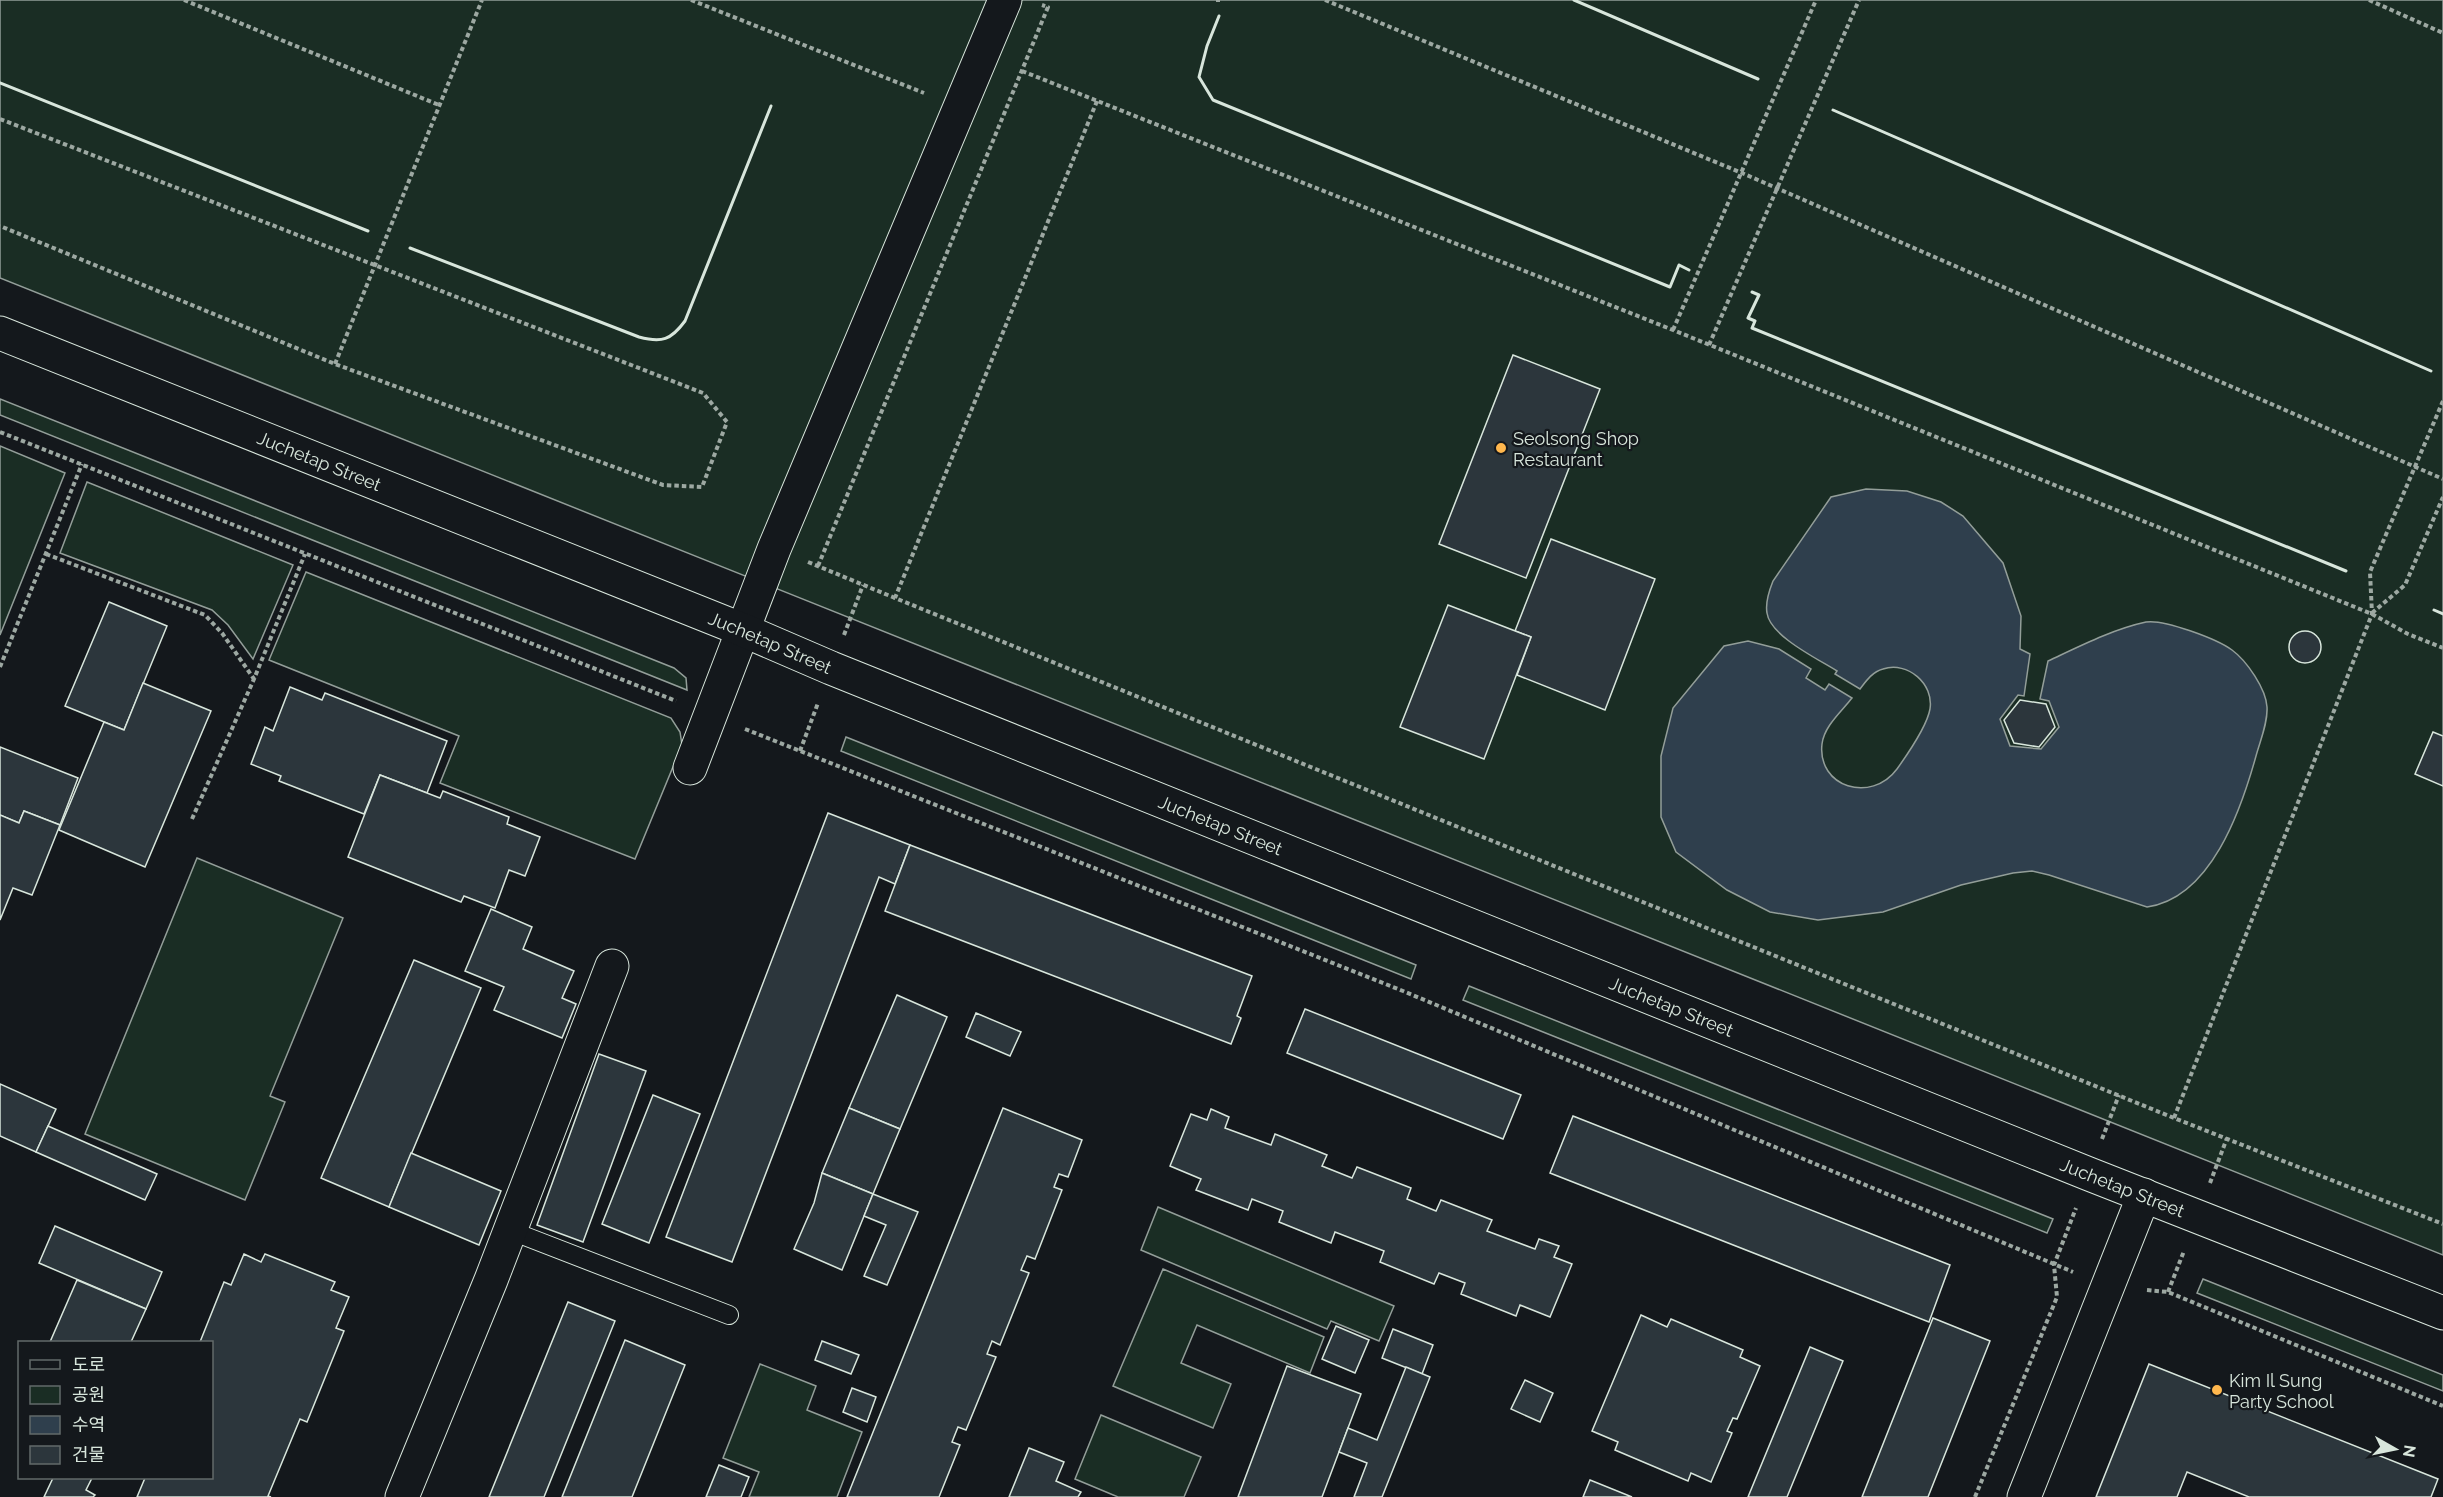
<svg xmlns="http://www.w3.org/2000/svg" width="2443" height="1497" font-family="Raleway,'Noto Sans KR',sans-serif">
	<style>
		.green { fill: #1a2d24; stroke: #939e99; stroke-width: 1.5 }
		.water { fill: #2f3f4d; stroke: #939e99; stroke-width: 1.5 }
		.building { fill: #2c363c; stroke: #d8e6dc; stroke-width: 1.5 }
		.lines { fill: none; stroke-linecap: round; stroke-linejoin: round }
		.lane-casing { stroke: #d8e6dc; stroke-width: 20 }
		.street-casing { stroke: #d8e6dc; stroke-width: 35 }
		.secondary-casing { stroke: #d8e6dc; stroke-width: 35 }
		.path { stroke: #9da8a2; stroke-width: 4; stroke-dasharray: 4.5 3; stroke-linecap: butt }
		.lane { stroke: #14181c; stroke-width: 18 }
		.street { stroke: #14181c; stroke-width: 33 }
		.secondary { stroke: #14181c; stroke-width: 33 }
		.wall { stroke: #d8e6dc; stroke-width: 3 }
		.poi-dot { fill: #ffb74d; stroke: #14181c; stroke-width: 2 }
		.labels { text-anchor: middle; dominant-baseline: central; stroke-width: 4.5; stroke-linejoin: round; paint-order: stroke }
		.poi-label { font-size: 18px; fill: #d8e6dc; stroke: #14181c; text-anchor: start }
		.street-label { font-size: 18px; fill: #d8e6dc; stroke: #14181c }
	</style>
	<rect width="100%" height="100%" fill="#14181c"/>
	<g class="green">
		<polygon points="0,0 2443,0 2443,1255 0,278"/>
		<polygon points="0,399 674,668 686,678 687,690 0,415"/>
		<polygon points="0,446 65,473 0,635"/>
		<polygon points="87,482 293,565 253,659 228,625 212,610 60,553"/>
		<polygon points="306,572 671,718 680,732 682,745 635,859 440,783 459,736 269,660"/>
		<polygon points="846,737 1416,965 1411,979 841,751"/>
		<polygon points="197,858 343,918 270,1096 285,1102 245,1200 85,1134"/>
		<polygon points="1469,986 2053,1219 2047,1233 1463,1000"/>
		<polygon points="1158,1207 1394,1306 1379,1341 1331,1321 1327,1329 1141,1250"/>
		<polygon points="1163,1269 1324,1337 1310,1373 1197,1325 1181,1363 1231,1384 1213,1428 1113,1386"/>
		<polygon points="2203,1279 2443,1375 2443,1391 2197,1293"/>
		<polygon points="760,1364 816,1386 807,1410 862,1432 837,1497 749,1497 759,1472 723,1458"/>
		<polygon points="1101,1415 1201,1457 1184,1497 1118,1497 1075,1479"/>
	</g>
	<path class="water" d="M1866 489 1907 491 1941 502 1963 516 2003 563 2021 616 2020 649 2030 654 2024 696 2018 695 2000 719 2010 746 2041 749 2059 727 2049 701 2040 699 2048 661C2078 647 2113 629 2146 622 2164 619 2217 639 2232 650 2247 661 2266 689 2267 707 2268 723 2260 741 2256 756 2241 810 2211 898 2147 907L2049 875 2032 871 2013 873 1961 885 1883 912 1818 920 1770 912 1727 890 1676 852 1661 817V756L1673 708 1724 646 1748 641 1779 649 1811 669 1806 678 1825 690 1829 684 1852 698C1842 711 1824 726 1822 744 1817 787 1871 804 1897 769 1907 755 1927 726 1930 709 1934 684 1908 661 1883 669 1872 672 1866 681 1860 689L1835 674 1837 671C1818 659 1770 636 1767 613 1765 602 1769 591 1773 581L1831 497Z"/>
	<g class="building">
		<polygon points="1513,355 1600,389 1526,578 1439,544"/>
		<polygon points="1551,539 1655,579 1605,710 1517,675 1531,637 1515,631"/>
		<polygon points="109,602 167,626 124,730 65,706"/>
		<polygon points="1448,605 1531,637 1484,759 1400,727"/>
		<circle cx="2305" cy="647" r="16"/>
		<polygon points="143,683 211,711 145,867 59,830 104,722 124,730"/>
		<polygon points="290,687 322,700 325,693 447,741 427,793 380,775 364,814 279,781 281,776 251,764 265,727 273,731"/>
		<polygon points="2020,700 2046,704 2055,727 2039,747 2014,743 2004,720"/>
		<polygon points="2433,732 2443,736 2443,786 2415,774"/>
		<polygon points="0,747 78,778 60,825 24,811 19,823 0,815"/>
		<polygon points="380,775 440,798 443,791 509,817 507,824 540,837 525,876 509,870 495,908 464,896 461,902 348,857"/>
		<polygon points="24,811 60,825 32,895 13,888 0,920 0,815 19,823"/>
		<polygon points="828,813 910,845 895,884 879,877 732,1262 666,1237"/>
		<polygon points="910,845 1252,976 1237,1016 1241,1018 1231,1044 885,911"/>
		<polygon points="491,909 532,927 523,949 574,971 562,998 576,1004 562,1038 494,1010 504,987 465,971"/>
		<polygon points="414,960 481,988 389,1207 321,1178"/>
		<polygon points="897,995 947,1017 900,1129 849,1108"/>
		<polygon points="1305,1009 1521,1095 1503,1139 1287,1053"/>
		<polygon points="976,1013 1021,1032 1010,1056 966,1037"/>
		<polygon points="599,1054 646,1071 583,1242 537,1225"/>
		<polygon points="0,1084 56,1109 36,1152 0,1136"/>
		<polygon points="653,1095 700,1114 649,1243 602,1224"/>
		<polygon points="849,1108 900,1129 873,1194 822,1173"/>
		<polygon points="1003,1108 1082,1140 1068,1177 1059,1174 1054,1187 1062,1190 1035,1259 1027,1256 1021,1270 1029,1273 1000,1345 992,1341 987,1354 996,1357 966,1430 958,1427 952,1442 960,1445 939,1497 847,1497"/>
		<polygon points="1211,1109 1229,1117 1225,1128 1271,1145 1275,1134 1327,1155 1322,1166 1352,1178 1357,1167 1411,1188 1407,1199 1436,1211 1441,1200 1492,1220 1487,1231 1535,1249 1539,1239 1559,1246 1554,1257 1572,1264 1550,1317 1520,1305 1516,1316 1461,1294 1465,1283 1439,1273 1434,1284 1380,1262 1384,1251 1335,1232 1331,1243 1279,1222 1283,1211 1252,1199 1248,1210 1196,1190 1201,1179 1170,1166 1191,1114 1207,1120"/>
		<polygon points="1573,1116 1950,1265 1929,1322 1550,1173"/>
		<polygon points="48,1126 157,1174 145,1200 36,1152"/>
		<polygon points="411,1153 501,1191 479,1245 389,1207"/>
		<polygon points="822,1173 873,1194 842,1270 794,1249 814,1203"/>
		<polygon points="873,1194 918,1212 887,1285 864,1276 886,1225 864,1216"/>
		<polygon points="55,1226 162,1272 146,1309 39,1263"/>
		<polygon points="244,1254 261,1262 265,1254 335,1282 331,1290 349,1297 336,1328 344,1331 307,1422 300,1419 268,1496 271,1497 137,1497 145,1478 212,1478 212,1342 200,1342 224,1282 231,1285"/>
		<polygon points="77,1280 146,1309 131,1342 50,1342"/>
		<polygon points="568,1302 615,1321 544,1497 489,1497"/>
		<polygon points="1641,1315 1667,1327 1671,1319 1743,1350 1740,1357 1760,1366 1737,1419 1733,1418 1727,1431 1732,1433 1711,1482 1691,1473 1688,1481 1615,1450 1618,1442 1592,1431"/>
		<polygon points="1933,1318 1990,1341 1928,1497 1862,1497"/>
		<polygon points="1336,1326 1369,1340 1355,1373 1322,1359"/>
		<polygon points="1393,1329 1433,1345 1422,1374 1382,1358"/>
		<polygon points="625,1340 685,1365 632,1497 562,1497"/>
		<polygon points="822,1341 859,1355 851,1374 815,1360"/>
		<polygon points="1810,1347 1843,1361 1787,1497 1748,1497"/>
		<polygon points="2149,1364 2438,1479 2431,1497 2249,1497 2187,1472 2177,1497 2096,1497"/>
		<polygon points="1287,1366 1361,1394 1348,1428 1322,1497 1238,1497"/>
		<polygon points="1406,1367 1430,1377 1382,1497 1354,1497 1367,1463 1339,1452 1348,1428 1377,1440"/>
		<polygon points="1525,1380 1553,1393 1540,1422 1511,1409"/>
		<polygon points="852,1388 876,1397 867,1422 843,1412"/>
		<polygon points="1029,1448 1064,1462 1056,1481 1081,1492 1078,1497 1009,1497"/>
		<polygon points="719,1465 749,1477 741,1497 706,1497"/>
		<polygon points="53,1478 92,1478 86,1490 95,1495 93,1497 44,1497"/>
		<polygon points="1590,1480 1632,1497 1583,1497"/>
	</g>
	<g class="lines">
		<defs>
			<polyline id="lane" points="509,1230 729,1315"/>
			<g id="street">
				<polyline points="690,768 774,549 1005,0"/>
				<polyline points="402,1497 491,1280 612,966"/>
			</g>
			<g id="secondary">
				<path id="s1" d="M0 333 743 630 831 668 2089 1174 2443 1313"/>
				<polyline points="2024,1497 2144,1195"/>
			</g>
		</defs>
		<use href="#lane" class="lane-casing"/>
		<use href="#street" class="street-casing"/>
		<use href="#secondary" class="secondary-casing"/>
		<g class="path">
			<polyline points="184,0 439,105"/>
			<polyline points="691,0 924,93"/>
			<polyline points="1216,0 1220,0"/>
			<polyline points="1325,0 1742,173 2443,479"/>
			<polyline points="2369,0 2443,33"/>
			<polyline points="1022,71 1673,330 2372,614 2408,634 2443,648"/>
			<polyline points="1097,101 895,598 2174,1118 2443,1224"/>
			<polyline points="0,119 703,393 727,422 702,487 663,485 335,364 0,226"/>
			<polyline points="1673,330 1816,0"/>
			<polyline points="1709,345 1859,0"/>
			<polyline points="335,364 482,0"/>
			<polyline points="0,432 676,701"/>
			<polyline points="46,554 205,615 222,633 254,679"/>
			<polyline points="808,562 895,598"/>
			<polyline points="818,566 1048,7 1042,5"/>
			<polyline points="2372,613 2405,585 2443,497"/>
			<polyline points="844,635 863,585"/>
			<polyline points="0,667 82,464"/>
			<polyline points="745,729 1403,991 2073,1272"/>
			<polyline points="800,751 818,703"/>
			<polyline points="192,819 254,679 305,554"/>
			<polyline points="2174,1118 2372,614 2370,572 2443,401"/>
			<polyline points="2102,1139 2119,1095"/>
			<polyline points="2210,1183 2227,1138"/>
			<polyline points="2147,1290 2168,1292 2443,1406"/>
			<polyline points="2168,1292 2184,1251"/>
			<polyline points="1975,1497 2057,1297 2054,1265 2076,1208"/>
		</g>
		<use href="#lane" class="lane"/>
		<use href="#street" class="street"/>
		<use href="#secondary" class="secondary"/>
		<g class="wall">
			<polyline points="1574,0 1758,79"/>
			<polyline points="1219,16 1207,46 1199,77 1213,100 1670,287 1679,265 1689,270"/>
			<polyline points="0,83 368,231"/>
			<polyline points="1833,110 2431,371"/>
			<path d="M410 248 639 337C662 343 671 340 685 321L771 106"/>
			<polyline points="1752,292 1759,295 1748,318 1755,321 1752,328 2346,571"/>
			<polyline points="2434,610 2443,614"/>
		</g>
	</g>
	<g class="poi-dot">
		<circle cx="1501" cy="448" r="6"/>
		<circle cx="2217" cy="1390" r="6"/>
	</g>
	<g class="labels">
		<g class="poi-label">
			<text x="1513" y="438">Seolsong Shop<tspan x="1513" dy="21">Restaurant</tspan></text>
			<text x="2229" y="1380">Kim Il Sung<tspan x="2229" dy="21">Party School</tspan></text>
		</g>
		<g class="street-label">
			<text stroke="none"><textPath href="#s1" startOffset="344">Juchetap Street</textPath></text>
			<text stroke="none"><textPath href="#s1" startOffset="830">Juchetap Street</textPath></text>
			<text stroke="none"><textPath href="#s1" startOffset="1316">Juchetap Street</textPath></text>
			<text stroke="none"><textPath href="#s1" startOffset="1802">Juchetap Street</textPath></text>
			<text stroke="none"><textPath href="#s1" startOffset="2288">Juchetap Street</textPath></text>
		</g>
	</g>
	<rect x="18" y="1341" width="195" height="138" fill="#14181c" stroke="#626a69" stroke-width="1.5"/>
	<rect x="30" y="1360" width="30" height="9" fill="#14181c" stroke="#626a69" stroke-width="1.5"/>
	<text x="72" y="1371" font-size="18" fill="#d8e6dc">도로</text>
	<rect x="30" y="1386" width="30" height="18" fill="#1a2d24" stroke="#626a69" stroke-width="1.5"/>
	<text x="72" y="1401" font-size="18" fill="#d8e6dc">공원</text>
	<rect x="30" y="1416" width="30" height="18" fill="#2f3f4d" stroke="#626a69" stroke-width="1.5"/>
	<text x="72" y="1431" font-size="18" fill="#d8e6dc">수역</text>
	<rect x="30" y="1446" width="30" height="18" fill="#2c363c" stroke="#626a69" stroke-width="1.5"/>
	<text x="72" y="1461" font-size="18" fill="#d8e6dc">건물</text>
	<g transform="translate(2395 1449) rotate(99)" stroke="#14181c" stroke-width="4.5" paint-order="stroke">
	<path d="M0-4.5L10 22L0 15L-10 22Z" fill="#d8e6dc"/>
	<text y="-9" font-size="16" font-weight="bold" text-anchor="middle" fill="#d8e6dc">N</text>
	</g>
</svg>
